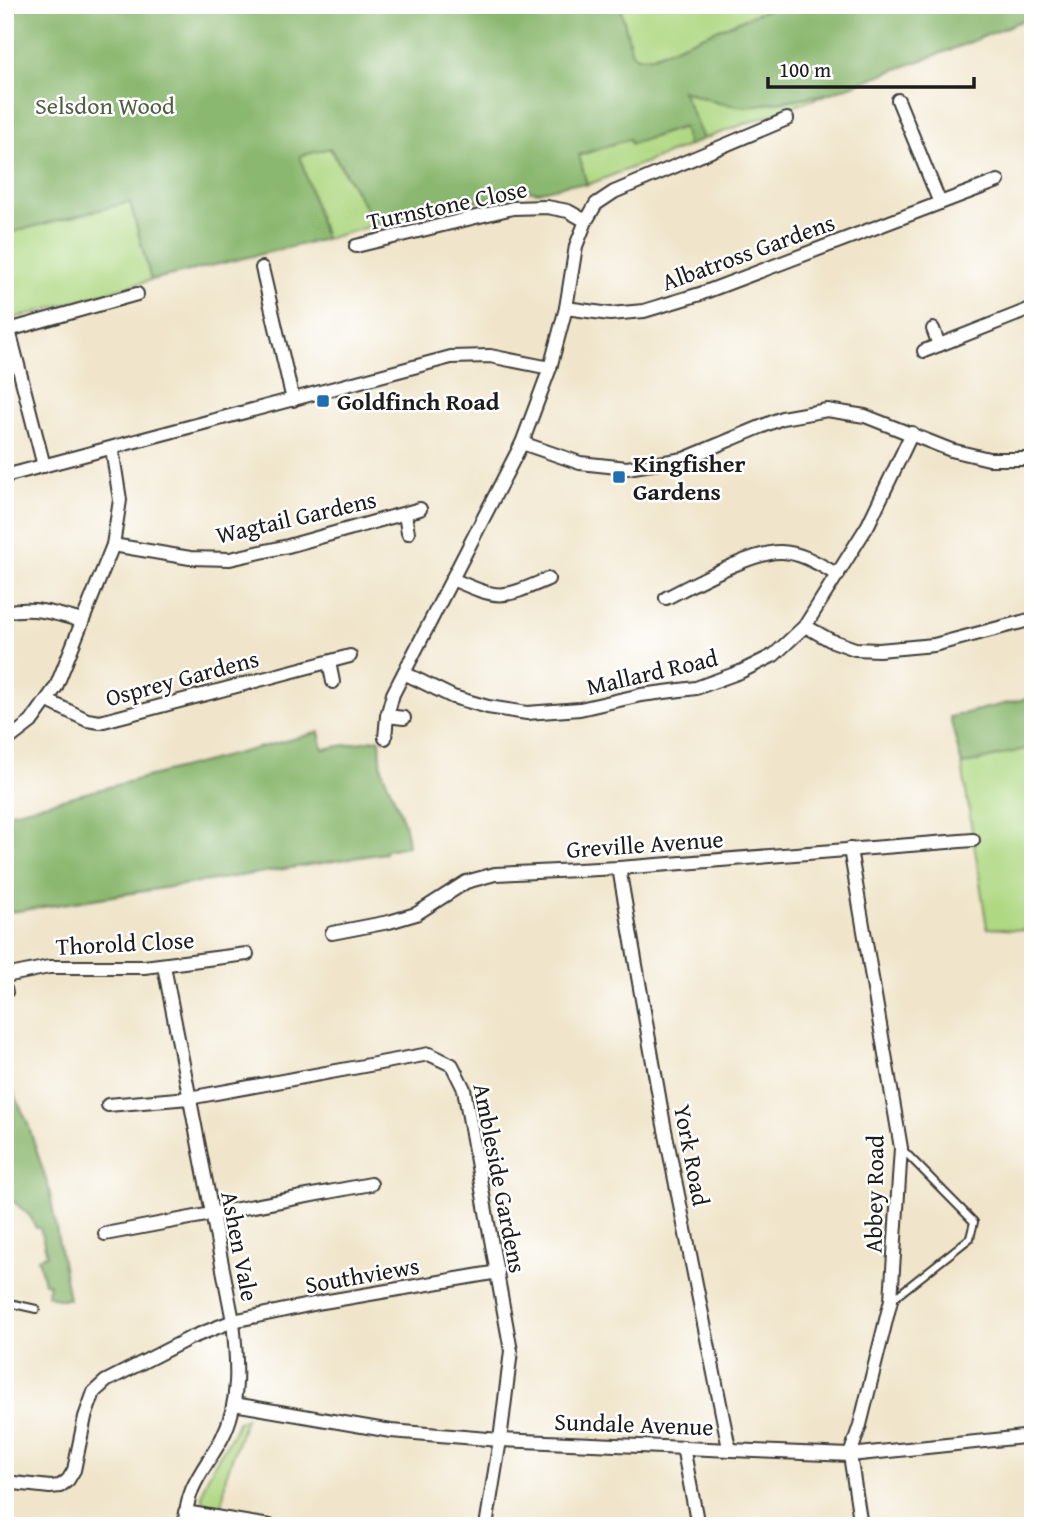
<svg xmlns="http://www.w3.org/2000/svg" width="1038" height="1531" font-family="'Gentium Book Plus',serif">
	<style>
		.green { fill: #afd882; stroke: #667a4f; stroke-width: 2 }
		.forest { fill: #8bb870; stroke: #546a46; stroke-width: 2 }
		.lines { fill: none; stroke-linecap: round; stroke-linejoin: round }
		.service-casing { stroke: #3c3a36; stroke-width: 10 }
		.minor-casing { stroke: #3c3a36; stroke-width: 16 }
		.service { stroke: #fff; stroke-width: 6 }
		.minor { stroke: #fff; stroke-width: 12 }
		.poi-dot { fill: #1f6fb2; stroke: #fff; stroke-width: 2.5 }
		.labels { text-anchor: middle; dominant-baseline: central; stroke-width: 5; stroke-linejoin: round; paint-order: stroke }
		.park-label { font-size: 24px; fill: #4f5e40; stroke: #fff }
		.street-label { font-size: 24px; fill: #1c1c1c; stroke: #fff }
		.poi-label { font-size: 24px; font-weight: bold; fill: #1c1c1c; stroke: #fff; text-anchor: start }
	</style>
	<rect width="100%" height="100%" fill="#fff"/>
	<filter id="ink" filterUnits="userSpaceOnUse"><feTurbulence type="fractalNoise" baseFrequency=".0143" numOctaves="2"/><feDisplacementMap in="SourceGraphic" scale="14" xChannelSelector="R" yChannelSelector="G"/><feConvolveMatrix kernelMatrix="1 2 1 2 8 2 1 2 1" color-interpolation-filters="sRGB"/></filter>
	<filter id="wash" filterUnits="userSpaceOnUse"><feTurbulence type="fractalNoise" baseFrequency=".00686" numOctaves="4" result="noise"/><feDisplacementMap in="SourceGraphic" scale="28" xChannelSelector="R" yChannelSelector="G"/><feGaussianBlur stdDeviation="1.57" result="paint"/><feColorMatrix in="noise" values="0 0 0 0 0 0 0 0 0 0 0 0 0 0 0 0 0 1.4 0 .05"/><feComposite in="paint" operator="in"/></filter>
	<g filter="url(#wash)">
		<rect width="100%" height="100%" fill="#f0e5ca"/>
		<g class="green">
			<polygon points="5,5 817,5 767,26 330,149 376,225 325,239 299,157 130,202 151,280 5,321"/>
			<path d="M681 90C738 115 772 103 831 93L703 139Z"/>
			<polygon points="684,127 688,146 587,185 578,156 629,139 631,144"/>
			<polygon points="1033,697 1033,931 987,928 962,765 950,717"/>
			<path d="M246 1418 226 1476 222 1509 203 1501C199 1477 230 1446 238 1422Z"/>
		</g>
		<g class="forest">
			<polygon points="5,5 620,5 632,53 637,57 653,56 778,5 1033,5 1033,16 961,46 831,93 745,107 718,103 682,90 703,139 688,146 683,127 631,144 629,139 579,155 587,185 569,184 538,192 526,190 376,225 330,148 300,156 325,239 151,280 130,202 5,234"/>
			<polygon points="1033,697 1033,747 962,765 950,717"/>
			<path d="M319 732 323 749 380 739C381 749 380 762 383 772 393 797 406 818 408 846L386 850 385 853 5 913V814Z"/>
			<polygon points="5,1075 27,1121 49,1189 69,1299 58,1299 47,1295 49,1284 44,1283 38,1258 47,1255 40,1228 36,1228 30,1216 5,1194 8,1160 5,1159"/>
		</g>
	</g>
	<g filter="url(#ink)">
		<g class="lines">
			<defs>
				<g id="service">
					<polyline points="893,1299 970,1238 974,1222 903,1150"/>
					<polyline points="5,1302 36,1309"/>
				</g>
				<g id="minor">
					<polyline points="898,100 940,203"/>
					<polyline points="356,246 513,208 547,207 568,211 586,221"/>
					<polyline points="262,268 293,400"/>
					<polyline points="566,308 610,314 644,311 700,294 998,181"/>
					<polyline points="933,329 939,345"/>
					<polyline points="9,330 44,466"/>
					<polyline points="5,331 137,294"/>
					<polyline points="924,351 1033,308"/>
					<polyline points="522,443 580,463 627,468 684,459 782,418 827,410 865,416 951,450 989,459 1033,459"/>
					<polyline points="5,476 451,357 490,356 550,368"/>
					<polyline points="405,514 408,533"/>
					<polyline points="113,545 190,558 230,559 288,546 420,509"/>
					<path d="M452 579C500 600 501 599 548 579"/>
					<path d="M666 598C692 585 755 550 782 552 803 553 820 565 838 575"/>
					<path d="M5 612C33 606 55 613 82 621"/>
					<polyline points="805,626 830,640 855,649 879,650 934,645 1033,619"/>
					<polyline points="329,662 333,682"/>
					<polyline points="404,673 453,697 488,707 527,713 580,709 641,695 696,688 740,672 774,655 805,626 868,525 912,433"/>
					<polyline points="48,701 87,720 100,722 350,656"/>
					<polyline points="387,716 404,718"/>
					<polyline points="385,738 387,716 393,694 522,443 550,368 566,308 576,246 586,221 596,204 614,192 787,119"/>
					<polyline points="5,742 31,722 56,687 113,545 120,500 112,449"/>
					<polyline points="850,849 901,1148 891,1300 860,1425 850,1455 861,1526"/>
					<polyline points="619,868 664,1125 729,1448"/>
					<polyline points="332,933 389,922 416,914 466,882 495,874 619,868 973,840"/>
					<path d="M164 966 233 1321C237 1360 241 1402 222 1438 204 1471 186 1485 185 1526"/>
					<polyline points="5,976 49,967 144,967 247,954"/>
					<polyline points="5,989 6,992"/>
					<polyline points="108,1105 189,1098 429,1054 452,1065 464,1089 511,1351 500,1440 486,1526"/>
					<polyline points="105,1234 371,1184"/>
					<polyline points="234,1404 391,1431 500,1440 850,1455 1033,1436"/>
					<polyline points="683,1447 698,1526"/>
					<polyline points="5,1482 50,1487 60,1486 68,1480 74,1470 85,1417 94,1392 106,1381 190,1338 233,1321 323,1302 498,1272"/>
					<polyline points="185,1512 270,1526"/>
				</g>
			</defs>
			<use href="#service" class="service-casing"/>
			<use href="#minor" class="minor-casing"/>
			<use href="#service" class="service"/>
			<use href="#minor" class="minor"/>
		</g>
	</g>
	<g class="poi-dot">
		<rect x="316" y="394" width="14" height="14" rx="3.5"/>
		<rect x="612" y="470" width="14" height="14" rx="3.5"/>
	</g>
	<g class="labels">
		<g class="park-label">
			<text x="105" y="105">Selsdon Wood</text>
		</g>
		<g class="street-label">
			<text transform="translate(447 205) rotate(-12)">Turnstone Close</text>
			<text transform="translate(748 252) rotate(-20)">Albatross Gardens</text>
			<text transform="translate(296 517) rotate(-13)">Wagtail Gardens</text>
			<text transform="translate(652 672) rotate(-13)">Mallard Road</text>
			<text transform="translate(182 678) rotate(-15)">Osprey Gardens</text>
			<text transform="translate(645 844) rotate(-4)">Greville Avenue</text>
			<text transform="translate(125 943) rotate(-3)">Thorold Close</text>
			<text transform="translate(692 1155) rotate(79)">York Road</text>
			<text transform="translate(500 1178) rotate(79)">Ambleside Gardens</text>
			<text transform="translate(874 1194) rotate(-89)">Abbey Road</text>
			<text transform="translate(240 1246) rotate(79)">Ashen Vale</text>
			<text transform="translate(362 1275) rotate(-10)">Southviews</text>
			<text transform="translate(634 1424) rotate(2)">Sundale Avenue</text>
		</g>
		<g class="poi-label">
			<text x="337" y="401">Goldfinch Road</text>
			<text x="633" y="463">Kingfisher<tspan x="633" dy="28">Gardens</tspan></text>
		</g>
	</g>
	<rect width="1038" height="1531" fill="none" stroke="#fff" stroke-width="28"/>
	<path d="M768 77v10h206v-10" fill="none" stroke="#1c1c1c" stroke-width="3.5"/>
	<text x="779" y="77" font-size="21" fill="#1c1c1c" stroke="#ffffff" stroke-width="5" paint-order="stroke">100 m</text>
</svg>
